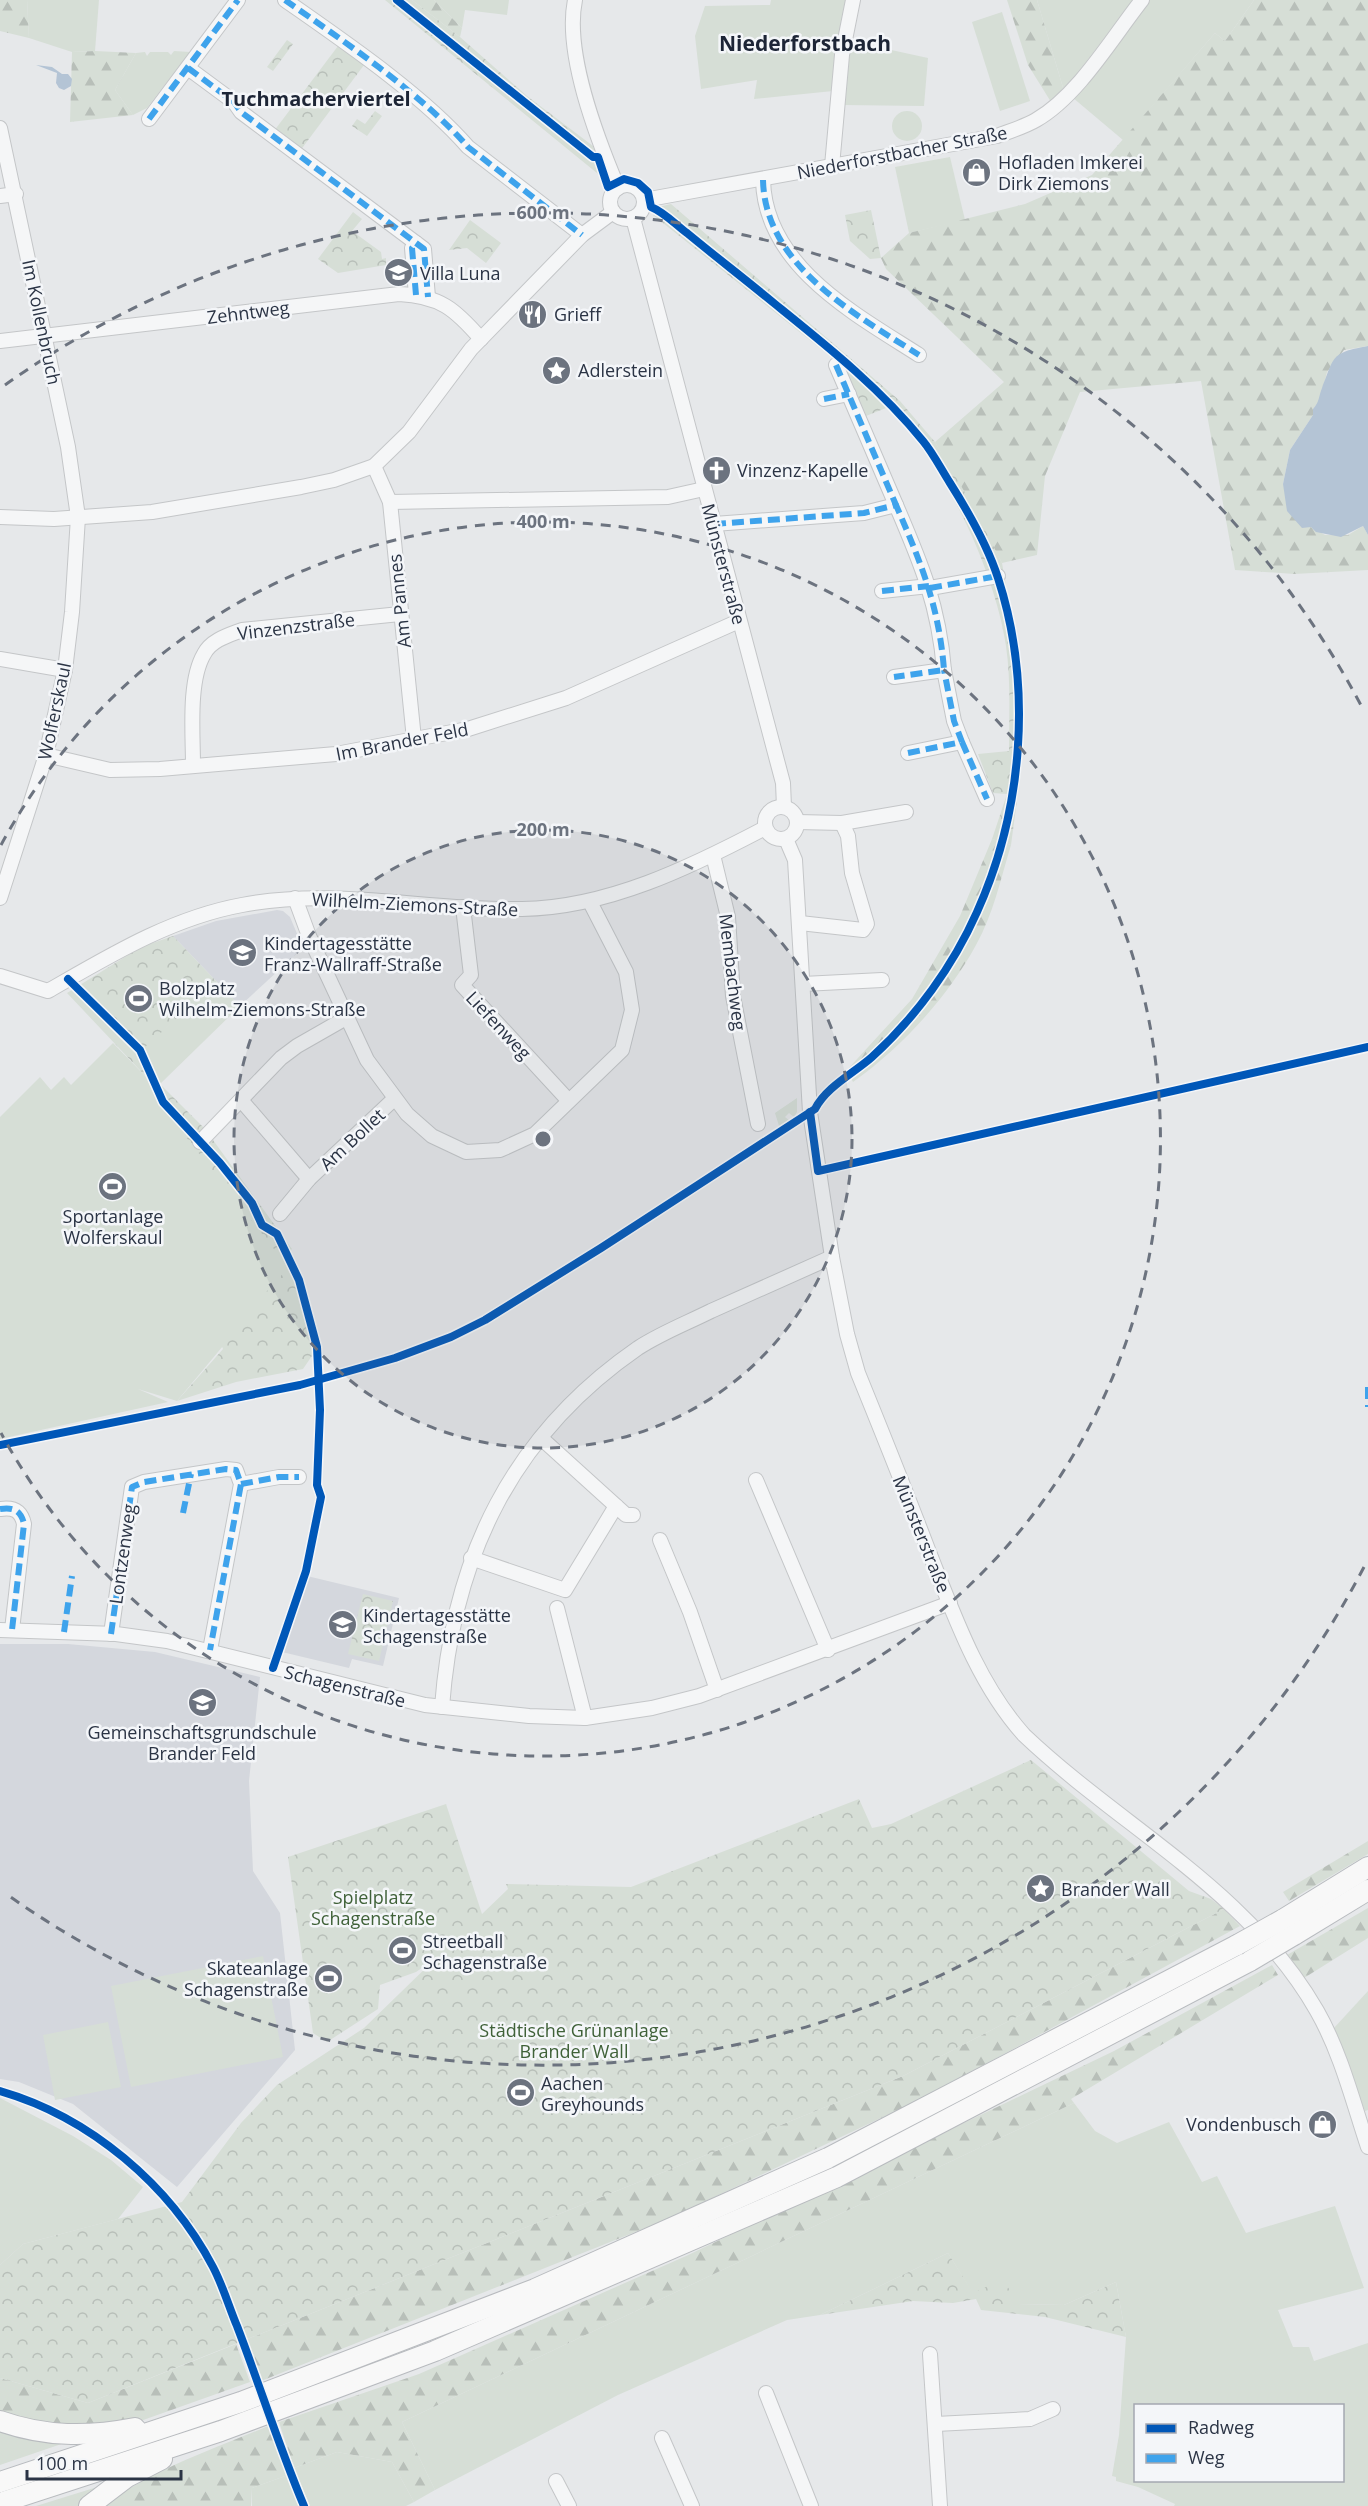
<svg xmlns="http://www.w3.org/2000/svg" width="1368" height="2506" font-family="'Open Sans',sans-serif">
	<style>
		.built { fill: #d4d7dd }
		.green { fill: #d6ded6; fill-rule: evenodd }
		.forest { fill: url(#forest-firs) }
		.park { fill: url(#park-crowns) }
		.water { fill: #b4c4d5 }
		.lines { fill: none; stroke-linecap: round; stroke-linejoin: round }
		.minor-casing { stroke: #c4c6c8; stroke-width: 16 }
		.highway-casing { stroke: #b8bbbf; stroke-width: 22 }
		.minor { stroke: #f5f6f7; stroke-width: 14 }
		.highway { stroke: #f8f8f8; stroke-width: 20 }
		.highway-bridge-casing { stroke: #b8bbbf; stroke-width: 22; stroke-linecap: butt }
		.highway-bridge { stroke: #f8f8f8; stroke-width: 20 }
		.quiet { stroke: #3ea3ec; stroke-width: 6; stroke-dasharray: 12 6; stroke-linecap: butt }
		.cycleway-casing { stroke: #f4f6f9; stroke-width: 11 }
		.cycleway { stroke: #0057b8; stroke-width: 8 }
		.ring { fill: none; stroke: #6c737f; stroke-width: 3; stroke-dasharray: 10 8 }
		.labels { text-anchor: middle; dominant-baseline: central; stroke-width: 5; stroke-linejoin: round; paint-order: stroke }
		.street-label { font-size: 18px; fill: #2b3445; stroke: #f4f6f9 }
		.poi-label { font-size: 18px; fill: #2b3445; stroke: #f4f6f9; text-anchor: start }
		.park-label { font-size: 18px; fill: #3f6138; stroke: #f4f6f9 }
		.neighbourhood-label { font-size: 20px; font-weight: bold; fill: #1d2536; stroke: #f4f6f9 }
		.quarter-label { font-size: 21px; font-weight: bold; fill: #1d2536; stroke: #f4f6f9 }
		.centre { fill: #6c737f; stroke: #f4f6f9; stroke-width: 3 }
		.ring-label { font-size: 18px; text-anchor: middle; font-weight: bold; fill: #6c737f; stroke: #f4f6f9; stroke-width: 5; stroke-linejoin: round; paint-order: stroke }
	</style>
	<defs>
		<pattern id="forest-firs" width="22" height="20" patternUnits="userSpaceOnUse" patternTransform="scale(1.5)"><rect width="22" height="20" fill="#d6ded6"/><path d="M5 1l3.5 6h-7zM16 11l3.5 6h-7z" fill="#b8bfb9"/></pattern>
		<pattern id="park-crowns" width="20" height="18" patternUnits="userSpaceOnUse" patternTransform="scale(1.5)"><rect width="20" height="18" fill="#d6ded6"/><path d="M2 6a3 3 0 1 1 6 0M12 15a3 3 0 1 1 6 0" fill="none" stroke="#b8bfb9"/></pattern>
	</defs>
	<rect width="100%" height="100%" fill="#e6e8ea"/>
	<g class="built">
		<polygon points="277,910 283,911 290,917 303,948 240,1006 173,936 216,921"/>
		<polygon points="307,1576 399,1598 383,1666 352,1659 349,1668 282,1652"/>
		<polygon points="0,1644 68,1644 155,1652 260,1677 249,1781 253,1871 280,1913 295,2050 177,2187 73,2104 19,2082 0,2079"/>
	</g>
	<g class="green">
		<polygon points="27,0 99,0 95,51 72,52 29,38"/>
		<polygon points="434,0 509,0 507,15 465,10 462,28"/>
		<polygon points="771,0 848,0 833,91 754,99 757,80 701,89 695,36 705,6 770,5"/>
		<polygon points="1037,0 1133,0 1064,91"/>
		<polygon points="1150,0 1254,0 1225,41 1215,33 1123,140 1072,97"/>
		<polygon points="1002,12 1030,101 1000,111 972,22"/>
		<polygon points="850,41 928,58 924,106 843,105"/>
		<polygon points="174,51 190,52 147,108 133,115 115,90 136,53 145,52 147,56 150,52 168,52 171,55"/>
		<circle cx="907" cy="126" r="15"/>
		<polygon points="950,157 965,220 909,233 895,167"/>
		<polygon points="217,982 240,1006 160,1084 143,1048"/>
		<polygon points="113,1043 152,1083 157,1100 290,1266 177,1401 138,1389 168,1402 0,1439 0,1117 40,1077 51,1090 64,1077 71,1085"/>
		<polygon points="797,1098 797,1112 794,1117 789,1113 785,1117 790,1121 780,1129 775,1113"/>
		<polygon points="263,1956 283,2057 131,2087 111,1986"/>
		<polygon points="1368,1991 1368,2110 1365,2111 1334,2028"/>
		<polygon points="108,2022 121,2087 55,2100 43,2035"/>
		<polygon points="0,2098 73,2136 111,2160 143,2187 118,2219 23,2244 0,2265"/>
		<path d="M1074 2103 1095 2131 1117 2143 1169 2122 1202 2182 1217 2176 1246 2233 1335 2206 1364 2288 1278 2310 1293 2347H1309L1314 2361 1368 2343V2506H1174L1175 2504 1138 2487 1116 2481V2477L1112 2476 1119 2435 1126 2337 1116 2282 1064 2305 1017 2304 973 2294 948 2253 820 2315 787 2320 618 2395 435 2490 402 2422ZM1136 2406H1342V2480H1136Z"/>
		<polygon points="0,2424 73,2440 0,2465"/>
		<polygon points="337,2452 392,2462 414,2502 406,2506 310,2506 294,2468"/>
		<polygon points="288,2475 301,2506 252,2506 252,2488"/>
		<polygon points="107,2484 82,2506 36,2506"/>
	</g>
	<g class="forest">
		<polygon points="0,0 27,0 29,38 0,31"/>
		<polygon points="412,0 434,0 462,28 460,37"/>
		<polygon points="1007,0 1037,0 1064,91 1051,102 1028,65"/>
		<polygon points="1254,0 1368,0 1368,346 1344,350 1327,372 1320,401 1313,409 1313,415 1290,450 1283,484 1311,527 1325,535 1348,535 1363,526 1368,535 1368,570 1294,574 1235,570 1201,381 1080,392 1045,476 1037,555 1002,563 935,442 1004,382 886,269 881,258 909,233 1025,204 1092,175 1215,33 1225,41"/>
		<polygon points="95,51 136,53 115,90 133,115 70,122 72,52"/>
		<path d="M992 839 1011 845C1001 878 993 915 976 945 948 997 901 1048 853 1082L847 1070 912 999 960 916Z"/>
		<polygon points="1368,1841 1368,1854 1289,1901 1283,1892"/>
		<polygon points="1368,1908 1368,1938 1304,1978 1287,1955"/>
		<polygon points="1224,1909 1240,1926 921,2099 668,2219 261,2381 245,2340 903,2076"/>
		<polygon points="1272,1965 1278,1975 1071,2099 1074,2103 402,2422 435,2490 414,2502 392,2462 337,2452 294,2468 279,2422 419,2374 686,2256 1114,2051"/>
		<polygon points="236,2344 250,2382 132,2424 72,2431 0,2415 0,2378 88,2403"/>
		<path d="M268 2426 288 2475 252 2488 251 2506H105C147 2471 217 2448 268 2426Z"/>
	</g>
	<g class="park">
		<polygon points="385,0 412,0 460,37 527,96 593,146 603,178"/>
		<polygon points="287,40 293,44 273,71 267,67"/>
		<polygon points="338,46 364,65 300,151 274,131"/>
		<polygon points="375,111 382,116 367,136 352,126 357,119 365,124"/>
		<path d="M671 204 900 401 935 442 970 501 1002 563 1022 674V763L1011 845 992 839 1007 794 993 793 978 754 1009 751C1009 716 1011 680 1006 646 995 571 943 458 886 408L866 416 841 365 653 215 658 207Z"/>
		<polygon points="871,210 881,258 870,259 850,241 845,215"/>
		<polygon points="353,212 362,219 352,231 381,252 382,259 386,258 386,265 338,273 318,259"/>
		<polygon points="470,220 501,243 486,263 467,248 449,250"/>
		<polygon points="173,936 217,982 143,1049 160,1084 205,1129 292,1249 281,1258 157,1100 152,1083 67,993 141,947"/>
		<polygon points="290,1266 305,1304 316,1350 303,1369 236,1382 177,1401 223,1349 220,1342"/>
		<polygon points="363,1594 393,1601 379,1661 348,1654"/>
		<polygon points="1031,1760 1189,1891 1211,1899 1224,1909 903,2076 88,2403 0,2378 0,2265 23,2244 182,2202 241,2123 277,2085 364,2028 435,1959 416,1972 380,1985 378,2009 327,2042 313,2033 288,1857 446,1804 482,1914 508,1889 506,1884 631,1887 859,1799 872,1828 891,1824"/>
		<polygon points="948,2253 973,2293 1003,2279 1018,2304 1064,2305 1116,2282 1126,2337 1045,2317 981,2310 976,2299 953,2303 913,2301 820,2315"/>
	</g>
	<g class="water">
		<polygon points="36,65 52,67 62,74 68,74 72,79 71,86 64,90 59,88 56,83 57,73"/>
		<path d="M1368 346V535L1363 526 1341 537 1316 532 1311 527 1302 528 1287 511 1283 484 1290 450 1313 415V409C1320 401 1318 398 1322 388 1335 356 1330 353 1368 346Z"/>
	</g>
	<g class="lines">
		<defs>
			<g id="minor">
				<path d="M285 0C342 40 422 94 468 147L582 235"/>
				<path d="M575 0C564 53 597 138 618 188"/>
				<polyline points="188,68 234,102 241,112 424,249 428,297"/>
				<polyline points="149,119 238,0"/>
				<polyline points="0,128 68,447 78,517 72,612 65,670 46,755 0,898"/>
				<polyline points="832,166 842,55 853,0"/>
				<path d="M763 180C765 266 855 314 919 355"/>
				<circle cx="627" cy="202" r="17"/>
				<polyline points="0,196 16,194"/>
				<path d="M644 200 997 136C1010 131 1024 127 1036 120 1078 96 1112 38 1142 0"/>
				<polyline points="633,218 783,783 784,807"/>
				<polyline points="416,295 412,248 416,243"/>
				<path d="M0 341 399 294C440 296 455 309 481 339"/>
				<polyline points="836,365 896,505"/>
				<polyline points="824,399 849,394"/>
				<polyline points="374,466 390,502 414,739"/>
				<polyline points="390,502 668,497 704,489"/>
				<polyline points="0,517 54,519 152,512 301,487 334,480 374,466 409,432 471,349 582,235 613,212"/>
				<path d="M714 524 864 513 896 505C921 563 939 606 944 670L894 677"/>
				<polyline points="930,588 998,576"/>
				<polyline points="882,591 929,586"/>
				<polyline points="0,659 65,670"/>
				<polyline points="962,742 987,799"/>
				<polyline points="908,753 962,742 954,721 944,670"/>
				<polyline points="46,755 110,770 160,769 336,754 468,729 566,698 739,621"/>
				<path d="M193 765C193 734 188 681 204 654 211 640 229 635 242 630L400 614"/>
				<circle cx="781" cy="823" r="16"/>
				<polyline points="797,822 842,823 906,812"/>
				<path d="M786 839 795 860 810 1112 832 1257 847 1334 858 1373C882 1432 906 1492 929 1552 954 1615 978 1684 1024 1735 1122 1828 1248 1890 1317 2011 1341 2053 1353 2102 1368 2147"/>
				<polyline points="713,855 728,917 733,996 758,1124"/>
				<polyline points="295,898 309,936 367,1060 407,1114 432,1136 466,1152 500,1150 535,1134 622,1050 632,1010 626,972 590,902"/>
				<polyline points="463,907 471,975 462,985 568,1100"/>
				<polyline points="800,923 863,930 867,924 852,873 848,836 842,823"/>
				<path d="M0 976 48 991C109 956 171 918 242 905 335 887 428 911 522 909 607 908 691 867 765 828"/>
				<polyline points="803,984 882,980"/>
				<polyline points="241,1100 309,1179"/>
				<polyline points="200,1142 281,1058 297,1046 346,1018"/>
				<polyline points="280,1214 309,1179 394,1099"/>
				<polyline points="541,1438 626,1515 633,1515"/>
				<polyline points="756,1480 828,1650"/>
				<polyline points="241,1484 279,1477 299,1477"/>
				<path d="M0 1509C13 1507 21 1510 24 1524L12 1630"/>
				<polyline points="660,1540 690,1612 717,1690"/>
				<polyline points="471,1558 565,1590 616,1506"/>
				<polyline points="557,1608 585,1718"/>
				<polyline points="0,1630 116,1634 167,1641 425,1705 529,1716 585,1718 652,1708 699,1696 950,1603"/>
				<polyline points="111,1634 132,1487 144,1482 226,1469 236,1470 241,1484 210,1650"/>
				<path d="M442 1707C453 1557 512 1435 638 1348 661 1333 687 1323 711 1311 751 1293 791 1275 832 1257"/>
				<polyline points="930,2354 940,2506"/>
				<polyline points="766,2393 811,2506"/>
				<polyline points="936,2424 1030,2419 1053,2409"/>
				<polyline points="662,2438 692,2506"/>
				<polyline points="556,2481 569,2506"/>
			</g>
			<g id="highway">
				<polyline points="1282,1920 1368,1867"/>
				<polyline points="1294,1935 1368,1890"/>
				<path d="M0 2421C45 2437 88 2437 135 2428"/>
				<polyline points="0,2482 241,2402 535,2289 828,2158 1237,1945"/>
				<polyline points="0,2503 221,2431 435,2351 837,2177 1250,1961"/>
				<polyline points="89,2506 127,2477 162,2459"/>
			</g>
		</defs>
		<use href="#minor" class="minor-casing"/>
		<use href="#highway" class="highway-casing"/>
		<use href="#minor" class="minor"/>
		<use href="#highway" class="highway"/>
		<defs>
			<g id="highway-bridge">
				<polyline points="1237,1945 1282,1920"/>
				<polyline points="1250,1961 1294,1935"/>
			</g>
		</defs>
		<use href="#highway-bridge" class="highway-bridge-casing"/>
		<use href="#highway-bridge" class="highway-bridge"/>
		<g class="quiet">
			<path d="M285 0C342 40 422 94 468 147L582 235"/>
			<polyline points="188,68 234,102 241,112 424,249 428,297"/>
			<polyline points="149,119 238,0"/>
			<path d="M763 180C765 266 855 314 919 355"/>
			<polyline points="416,295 412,248 416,243"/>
			<polyline points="836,365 896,505"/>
			<polyline points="824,399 849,394"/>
			<path d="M714 524 864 513 896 505C921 563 939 606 944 670L894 677"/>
			<polyline points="930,588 998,576"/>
			<polyline points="882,591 929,586"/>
			<polyline points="962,742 987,799"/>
			<polyline points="908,753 962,742 954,721 944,670"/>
			<polyline points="1368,1387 1368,1407"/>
			<polyline points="241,1484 279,1477 299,1477"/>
			<path d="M0 1509C13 1507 21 1510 24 1524L12 1630"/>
			<polyline points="183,1513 191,1474"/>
			<polyline points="64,1632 72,1576"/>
			<polyline points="111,1634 132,1487 144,1482 226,1469 236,1470 241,1484 210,1650"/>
		</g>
		<defs>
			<g id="cycleway">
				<polyline points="68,979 140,1050 163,1102 220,1163 252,1203 262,1225 277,1234 299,1280 317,1347 320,1410 317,1485 321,1497 306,1571 273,1668"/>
				<polyline points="810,1112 818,1171 1368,1047"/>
				<path d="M0 1445 300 1385 395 1358 451 1337 485 1320 601 1248 815 1109C826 1087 854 1073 872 1057 916 1017 953 966 977 912 1023 810 1033 686 998 578 987 544 969 513 950 483 941 469 933 453 923 441 880 388 827 346 775 304 746 280 716 257 687 233 676 225 664 212 651 207L648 192 638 183 624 179 608 187 598 157H593L397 0"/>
				<path d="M0 2091C90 2117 170 2185 213 2267 223 2286 229 2307 237 2326 260 2386 279 2447 304 2506"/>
			</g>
		</defs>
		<use href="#cycleway" class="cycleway-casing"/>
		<use href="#cycleway" class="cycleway"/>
	</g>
	<circle cx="543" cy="1139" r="309" fill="#6c737f" fill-opacity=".12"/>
	<g class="ring">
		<circle cx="543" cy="1139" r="309"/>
		<path d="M1 845A617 617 0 1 1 1 1433"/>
		<path d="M1364 1567A926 926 0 0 1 5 1893M5 385A926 926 0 0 1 1364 711"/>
	</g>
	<defs>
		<symbol id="shop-disc" viewBox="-11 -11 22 22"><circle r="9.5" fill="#6c737f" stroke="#f4f6f9"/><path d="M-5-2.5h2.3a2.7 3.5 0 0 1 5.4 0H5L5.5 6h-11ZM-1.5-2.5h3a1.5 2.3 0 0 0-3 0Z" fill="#fff"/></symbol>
		<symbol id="school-disc" viewBox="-11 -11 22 22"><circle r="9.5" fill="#6c737f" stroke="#f4f6f9"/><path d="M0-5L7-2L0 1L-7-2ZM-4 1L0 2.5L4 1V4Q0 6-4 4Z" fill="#fff"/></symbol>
		<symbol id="restaurant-disc" viewBox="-11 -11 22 22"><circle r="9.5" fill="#6c737f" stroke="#f4f6f9"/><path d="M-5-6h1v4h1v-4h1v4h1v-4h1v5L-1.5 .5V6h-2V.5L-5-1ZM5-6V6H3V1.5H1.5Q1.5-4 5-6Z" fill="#fff"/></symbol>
		<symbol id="sight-disc" viewBox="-11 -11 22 22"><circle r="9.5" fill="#6c737f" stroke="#f4f6f9"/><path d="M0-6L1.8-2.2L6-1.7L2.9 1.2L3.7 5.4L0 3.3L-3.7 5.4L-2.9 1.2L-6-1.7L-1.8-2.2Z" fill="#fff"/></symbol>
		<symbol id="church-disc" viewBox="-11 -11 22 22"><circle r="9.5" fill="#6c737f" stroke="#f4f6f9"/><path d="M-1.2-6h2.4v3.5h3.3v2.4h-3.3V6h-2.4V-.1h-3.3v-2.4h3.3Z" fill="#fff"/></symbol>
		<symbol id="stadium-disc" viewBox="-11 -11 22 22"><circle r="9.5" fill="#6c737f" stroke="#f4f6f9"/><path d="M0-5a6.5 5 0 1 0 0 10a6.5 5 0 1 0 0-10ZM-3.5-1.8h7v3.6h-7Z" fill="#fff"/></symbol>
	</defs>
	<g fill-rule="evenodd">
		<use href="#shop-disc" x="960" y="156" width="33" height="33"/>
		<use href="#school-disc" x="382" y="256" width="33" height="33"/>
		<use href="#restaurant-disc" x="516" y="298" width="33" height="33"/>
		<use href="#sight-disc" x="540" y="354" width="33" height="33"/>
		<use href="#church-disc" x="700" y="454" width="33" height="33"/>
		<use href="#school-disc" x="226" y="936" width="33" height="33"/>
		<use href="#stadium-disc" x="122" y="982" width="33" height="33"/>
		<use href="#stadium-disc" x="96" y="1170" width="33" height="33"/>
		<use href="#school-disc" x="326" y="1608" width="33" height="33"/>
		<use href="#school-disc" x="186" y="1686" width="33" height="33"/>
		<use href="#sight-disc" x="1024" y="1872" width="33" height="33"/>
		<use href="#stadium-disc" x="386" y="1934" width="33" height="33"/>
		<use href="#stadium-disc" x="312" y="1962" width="33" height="33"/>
		<use href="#stadium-disc" x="504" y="2076" width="33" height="33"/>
		<use href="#shop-disc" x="1306" y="2108" width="33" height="33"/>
	</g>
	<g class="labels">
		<g class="street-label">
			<text transform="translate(902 152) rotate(-11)">Niederforstbacher Straße</text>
			<text transform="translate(248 312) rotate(-7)">Zehntweg</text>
			<text transform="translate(42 322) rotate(78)">Im Kollenbruch</text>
			<text transform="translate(724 564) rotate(75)">Münsterstraße</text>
			<text transform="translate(399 601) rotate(-96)">Am Pannes</text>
			<text transform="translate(296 626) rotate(-7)">Vinzenzstraße</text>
			<text transform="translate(54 711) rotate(-78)">Wolferskaul</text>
			<text transform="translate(402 741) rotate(-11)">Im Brander Feld</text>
			<text transform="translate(415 904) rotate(3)">Wilhelm-Ziemons-Straße</text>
			<text transform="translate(733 972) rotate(83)">Membachweg</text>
			<text transform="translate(499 1025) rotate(47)">Liefenweg</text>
			<text transform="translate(352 1139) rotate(-43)">Am Bollet</text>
			<text transform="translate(922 1534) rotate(68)">Münsterstraße</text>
			<text transform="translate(122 1554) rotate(-82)">Lontzenweg</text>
			<text transform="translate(345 1686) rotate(14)">Schagenstraße</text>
		</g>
		<g class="poi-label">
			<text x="998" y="162">Hofladen Imkerei<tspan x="998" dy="21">Dirk Ziemons</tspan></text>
			<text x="420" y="273">Villa Luna</text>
			<text x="554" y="314">Grieff</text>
			<text x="578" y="370">Adlerstein</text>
			<text x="737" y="470">Vinzenz-Kapelle</text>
			<text x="264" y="943">Kindertagesstätte<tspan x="264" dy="21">Franz-Wallraff-Straße</tspan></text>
			<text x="159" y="988">Bolzplatz<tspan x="159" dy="21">Wilhelm-Ziemons-Straße</tspan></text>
			<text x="113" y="1216" text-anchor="middle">Sportanlage<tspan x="113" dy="21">Wolferskaul</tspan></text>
			<text x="363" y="1615">Kindertagesstätte<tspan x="363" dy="21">Schagenstraße</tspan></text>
			<text x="202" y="1732" text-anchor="middle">Gemeinschaftsgrundschule<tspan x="202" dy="21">Brander Feld</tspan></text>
			<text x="1061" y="1889">Brander Wall</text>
			<text x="423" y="1941">Streetball<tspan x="423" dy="21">Schagenstraße</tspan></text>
			<text x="308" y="1968" text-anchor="end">Skateanlage<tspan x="308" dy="21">Schagenstraße</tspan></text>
			<text x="541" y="2083">Aachen<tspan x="541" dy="21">Greyhounds</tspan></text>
			<text x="1301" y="2124" text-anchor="end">Vondenbusch</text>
		</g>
		<g class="park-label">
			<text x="373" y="1897">Spielplatz<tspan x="373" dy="21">Schagenstraße</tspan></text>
			<text x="574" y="2030">Städtische Grünanlage<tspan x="574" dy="21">Brander Wall</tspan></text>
		</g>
		<g class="neighbourhood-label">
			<text x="316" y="98">Tuchmacherviertel</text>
		</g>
		<g class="quarter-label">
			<text x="805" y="43">Niederforstbach</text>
		</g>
	</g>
	<circle cx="543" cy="1139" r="9" class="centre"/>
	<g class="ring-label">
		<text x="543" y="219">600 m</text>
		<text x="543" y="528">400 m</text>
		<text x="543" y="836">200 m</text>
	</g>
	<rect x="1134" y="2404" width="210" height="78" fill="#f4f6f9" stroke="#a4a8b1" stroke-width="1.5"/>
	<rect x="1146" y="2424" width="30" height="9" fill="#0057b8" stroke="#a4a8b1" stroke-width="1.5"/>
	<text x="1188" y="2434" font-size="18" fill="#2b3445">Radweg</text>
	<rect x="1146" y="2454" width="30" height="9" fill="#3ea3ec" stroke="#a4a8b1" stroke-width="1.5"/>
	<text x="1188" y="2464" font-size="18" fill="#2b3445">Weg</text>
	<path d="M27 2470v9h154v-9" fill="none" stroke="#2b3445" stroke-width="3"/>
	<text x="36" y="2470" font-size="18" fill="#2b3445" stroke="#f4f6f9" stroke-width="4.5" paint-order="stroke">100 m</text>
</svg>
